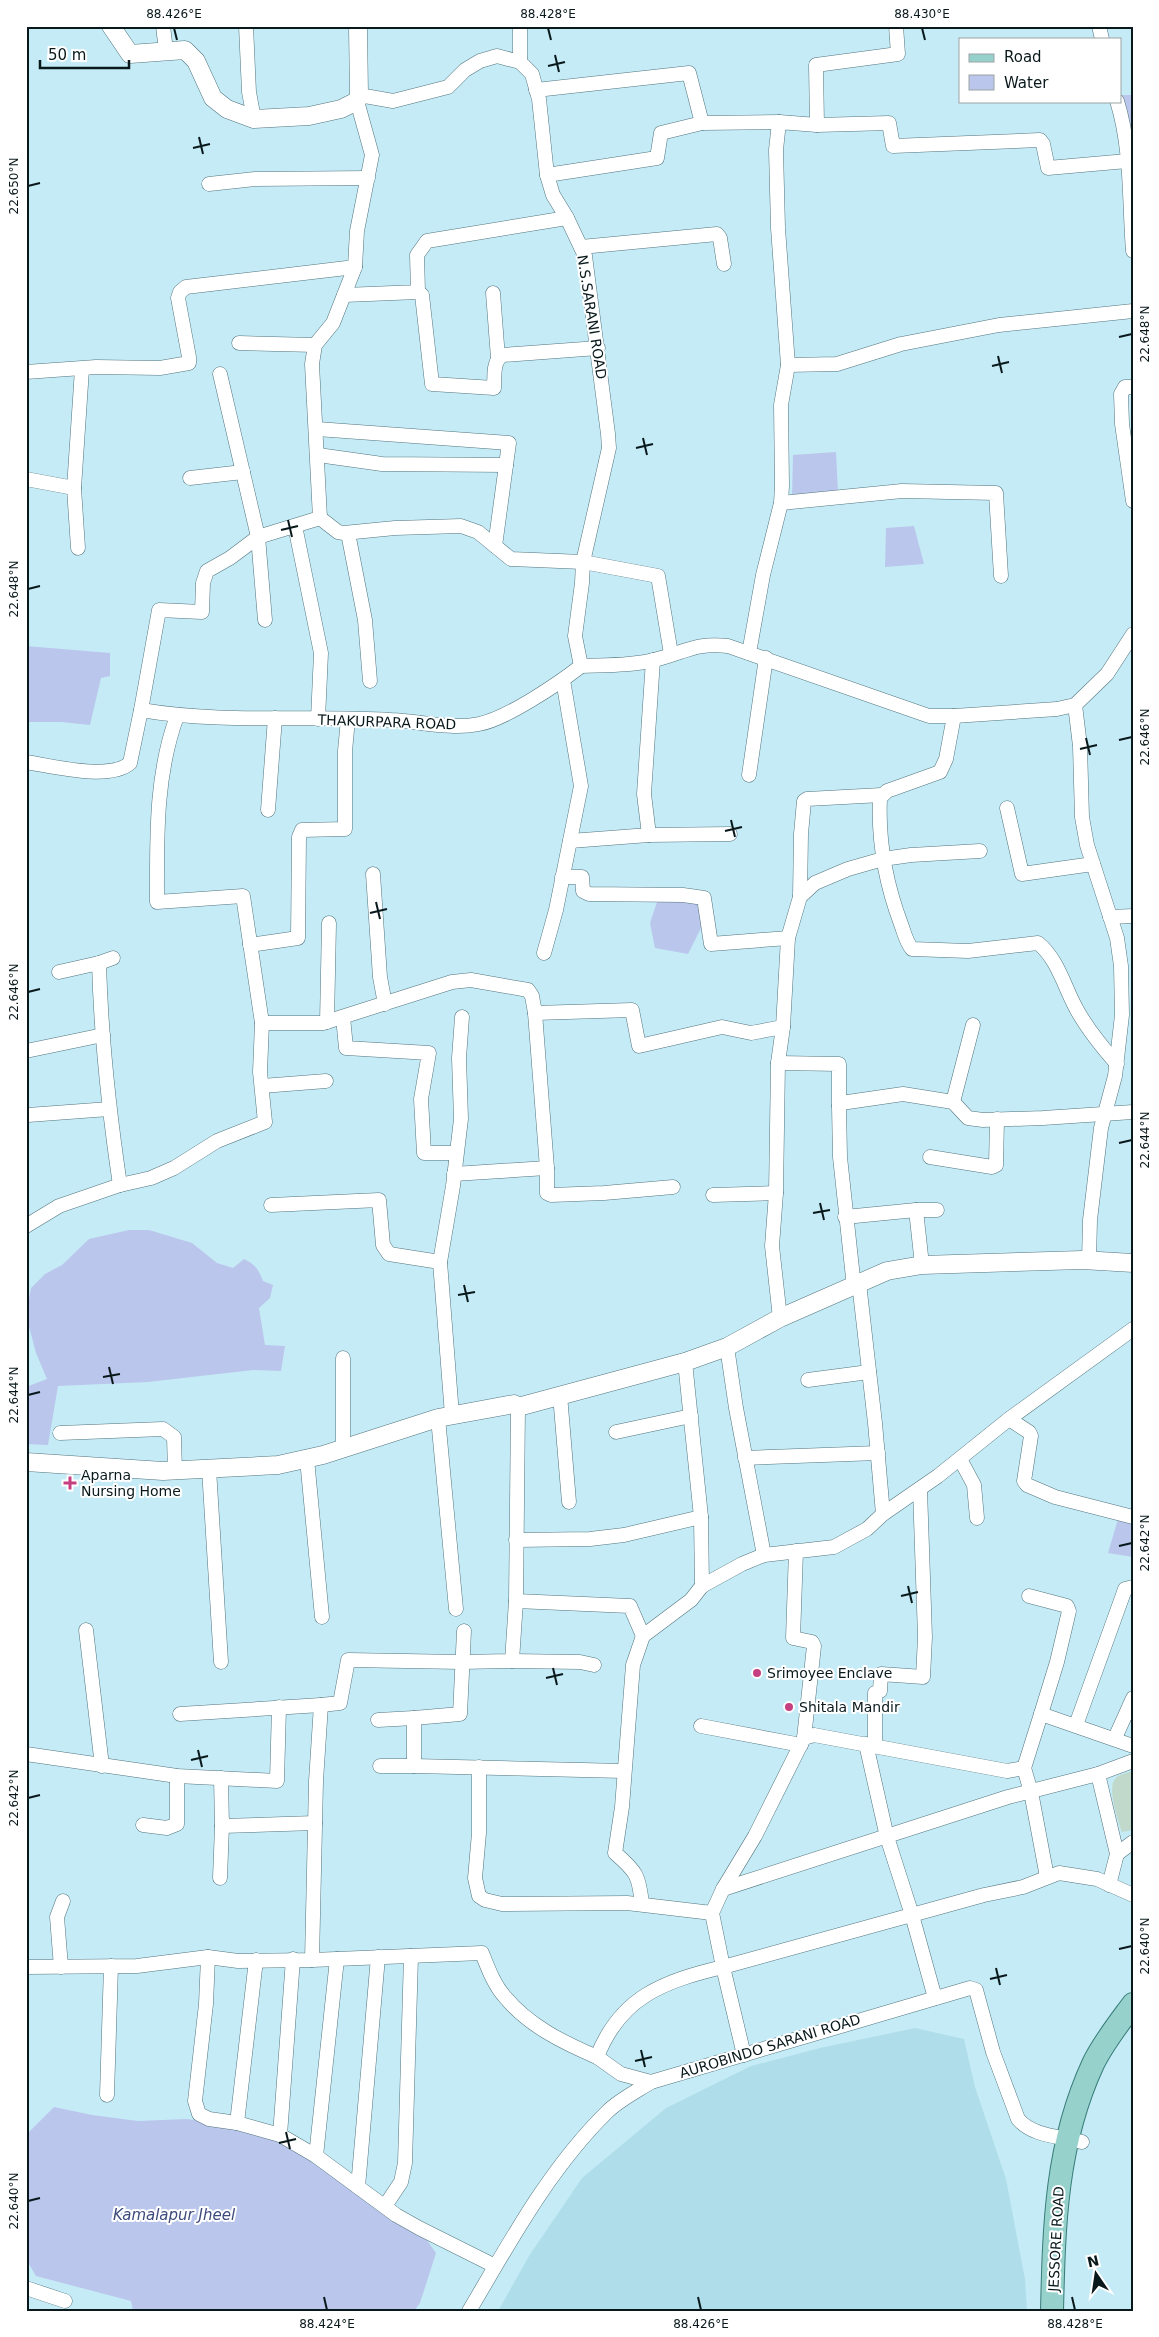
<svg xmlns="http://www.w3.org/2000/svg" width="1159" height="2337" font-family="'DejaVu Sans',sans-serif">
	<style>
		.built { fill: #afdeea }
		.green { fill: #c0d9cb }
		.water { fill: #bbc6ec }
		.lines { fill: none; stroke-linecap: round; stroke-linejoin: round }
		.minor-casing { stroke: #52757e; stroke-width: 15 }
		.tertiary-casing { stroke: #52757e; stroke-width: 19 }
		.primary-casing { stroke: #377c78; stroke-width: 24 }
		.minor { stroke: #fff; stroke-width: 14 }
		.tertiary { stroke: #fff; stroke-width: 18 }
		.primary { stroke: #96d1cc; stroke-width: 22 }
		.ticks { fill: none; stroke: #09181b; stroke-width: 2 }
		.poi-dot { fill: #c64081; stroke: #fff; stroke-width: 2 }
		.labels { text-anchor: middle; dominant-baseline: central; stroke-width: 4; stroke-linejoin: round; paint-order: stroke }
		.street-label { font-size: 14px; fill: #09181b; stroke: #fff }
		.poi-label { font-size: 14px; fill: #09181b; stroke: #fff; text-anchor: start }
		.water-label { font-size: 15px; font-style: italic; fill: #3e4b7d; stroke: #fff }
		.neatline { fill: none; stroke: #09181b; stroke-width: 2 }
		.ticks-label { font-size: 12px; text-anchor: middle; fill: #09181b }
	</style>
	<rect width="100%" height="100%" fill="#c5ebf6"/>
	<polygon class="built" points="915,2028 964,2039 975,2087 1006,2179 1025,2279 1027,2311 498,2311 529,2256 582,2178 666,2108 751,2066 820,2048"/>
	<path class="green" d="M1133 1771V1830L1122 1832C1118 1821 1107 1788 1115 1779 1119 1774 1127 1773 1133 1771Z"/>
	<g class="water">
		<polygon points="1121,95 1133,95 1133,145"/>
		<polygon points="836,452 838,493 792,497 793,455"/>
		<polygon points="914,526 924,564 885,567 886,528"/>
		<polygon points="26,646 110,653 110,676 101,678 90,725 62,722 26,722"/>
		<polygon points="658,899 696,900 704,922 688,954 655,948 650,923"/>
		<path d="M129 1230H149L192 1243 217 1263 233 1268 244 1259C255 1264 259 1270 263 1281L273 1285 270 1298 259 1308 265 1345 285 1346 281 1371 253 1370 148 1382 58 1386 48 1445 26 1444V1387L47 1379 36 1353 26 1315 31 1288 45 1274 62 1265 89 1239Z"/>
		<polygon points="1118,1519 1133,1522 1133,1557 1108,1553"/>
		<polygon points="54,2107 92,2115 138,2121 187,2119 289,2135 424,2236 436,2253 420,2303 414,2311 133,2311 131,2301 36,2276 26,2259 26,2135"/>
	</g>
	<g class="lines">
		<defs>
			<g id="minor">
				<polyline points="163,26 166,51"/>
				<polyline points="246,26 249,92 254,119"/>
				<polyline points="1099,26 1102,39"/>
				<polyline points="520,62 520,26"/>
				<polyline points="536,90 689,73 702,123 779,122"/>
				<polyline points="359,95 393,101 448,87 465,70 480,61 497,56 520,62 532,74 539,99 547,175 553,195 567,218 585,256 608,434 609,448 583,562 582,583 575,636 581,666"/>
				<path d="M1117 101C1132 149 1129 201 1133 251"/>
				<polyline points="817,125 889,123 893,146 1040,140 1043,144 1048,168 1127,161"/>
				<polyline points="547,175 657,158 661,133 702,123"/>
				<polyline points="209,184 255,179 368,178"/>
				<polyline points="581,247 717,234 720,238 724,264"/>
				<path d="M418 292 422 295 432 384 494 388C495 377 492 361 503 355L598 348"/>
				<polyline points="493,293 498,358"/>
				<polyline points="344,295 418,292 417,255 427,241 567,218"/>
				<polyline points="239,343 315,345"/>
				<polyline points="788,365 837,364 901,344 999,325 1133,311"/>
				<polyline points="26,372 96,367 160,368 189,363 189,357 178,298 180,292 186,287 355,267 357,231 372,155 357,101"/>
				<polyline points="220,374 258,537 265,620"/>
				<polyline points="1133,387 1125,387 1121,394 1122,424 1133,501"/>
				<polyline points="317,429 509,443 495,546"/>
				<polyline points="318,455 382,464 506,465"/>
				<polyline points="190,478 243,472"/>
				<polyline points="26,479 74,488 78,548"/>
				<polyline points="74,488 82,369"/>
				<polyline points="781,503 902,491 996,493 1001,576"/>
				<polyline points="320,518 312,364 315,345 333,323 355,267"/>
				<polyline points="295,526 321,653 318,719"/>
				<polyline points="348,533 365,620 370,681"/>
				<polyline points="749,653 763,575 781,503 782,486 781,405 788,365 778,228 776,150 779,122 817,125 816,65 898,54 896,26"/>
				<path d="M581 666C604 665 631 666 654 660 684 653 695 642 728 646L929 716H954L1057 709 1075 705 1107 674 1133 634"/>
				<polyline points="1075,705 1080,746 1082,817 1087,845 1117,938 1121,966 1122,1015 1115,1076 1101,1128 1090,1220 1089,1261"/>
				<polyline points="141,710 159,610 202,612 203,583 207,571 230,558 258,537 320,518 338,532 344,533 395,528 461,526 478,532 511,559 583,562 658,576 671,654"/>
				<path d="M954 716 946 759 940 772 887 791 880 798C878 841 886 884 901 924 904 932 906 942 912 949L968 951 1038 943C1058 959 1065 989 1077 1010 1088 1030 1102 1047 1117 1064"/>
				<path d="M26 762C52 766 110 781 130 763L141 710C223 724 308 715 391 720 420 721 450 730 479 724 506 719 558 684 581 666"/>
				<polyline points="749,775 766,658"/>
				<polyline points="1007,808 1022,874 1093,864"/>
				<polyline points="268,810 275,718"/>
				<polyline points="649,835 730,834"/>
				<polyline points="570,841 649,835 644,794 653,660"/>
				<polyline points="373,874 380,977 385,1004"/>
				<polyline points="562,877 582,877 583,891 589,894 683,895 704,898 711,944 788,938"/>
				<polyline points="800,897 801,834 804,801 807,799 882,795"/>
				<polyline points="1110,917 1133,916"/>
				<polyline points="250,945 298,938 299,837 302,830 345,829 345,751 348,719"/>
				<polyline points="544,953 556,910 581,786 563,680"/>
				<path d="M99 963C101 1038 109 1111 120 1185"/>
				<polyline points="59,972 99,963 113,958"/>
				<polyline points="343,1017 346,1048 429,1053 421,1099 424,1153 456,1153"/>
				<polyline points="327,1022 329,923"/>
				<polyline points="262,1023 323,1023 452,982 471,980 528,990 532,996 535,1013 632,1010 639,1046 722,1027 751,1033 783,1027"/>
				<polyline points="26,1051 103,1035"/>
				<polyline points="778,1063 839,1064 839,1106"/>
				<polyline points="262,1086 326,1081"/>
				<polyline points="953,1102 973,1025"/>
				<polyline points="28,1115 109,1109"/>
				<polyline points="930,1157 992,1167 996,1165 997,1119"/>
				<polyline points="547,1168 547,1193 551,1195 604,1193 673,1187"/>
				<polyline points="454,1174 547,1168 535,1013"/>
				<polyline points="713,1195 776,1193"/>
				<polyline points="271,1205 379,1200 383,1245 389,1254 440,1262 452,1415"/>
				<polyline points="916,1210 937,1210"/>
				<polyline points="845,1217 916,1210 922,1265"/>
				<path d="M26 1226 59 1206 120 1185 151 1178 174 1168 217 1141 265 1122 260 1072 262 1023 243 896 157 902C157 839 155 776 177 716"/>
				<polyline points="440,1262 453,1186 461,1119 459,1058 462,1017"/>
				<polyline points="859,1283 875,1423 883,1514"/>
				<polyline points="854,1287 840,1157 839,1106 841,1103 903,1094 953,1102 968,1118 983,1120 1043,1118 1133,1112"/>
				<polyline points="780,1318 772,1246 776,1193 778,1063 783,1027 788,938 800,897 815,883 848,869 883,859 911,855 980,851"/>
				<polyline points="727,1347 736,1408 764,1555"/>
				<polyline points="343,1358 343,1448"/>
				<polyline points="685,1362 701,1517 702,1586"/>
				<polyline points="808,1380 869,1372"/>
				<polyline points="560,1395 569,1502"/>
				<polyline points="438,1418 456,1609"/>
				<polyline points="1009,1419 1029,1432 1031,1436 1024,1481 1027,1485 1055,1497 1133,1517"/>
				<polyline points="616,1432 691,1416"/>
				<polyline points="60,1433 163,1429 174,1437 175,1471"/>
				<polyline points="745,1458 878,1453"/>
				<polyline points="307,1459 322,1617"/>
				<polyline points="960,1459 974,1485 977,1518"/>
				<polyline points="209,1469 221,1662"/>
				<polyline points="516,1540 590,1539 624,1535 701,1517"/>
				<polyline points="796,1551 793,1638 812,1642 814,1646 804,1738"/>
				<polyline points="1029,1596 1067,1606 1069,1611 1057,1662 1041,1714"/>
				<polyline points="516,1601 630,1606 643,1636"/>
				<polyline points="86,1630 102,1766"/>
				<polyline points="512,1661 580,1662 594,1665"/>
				<polyline points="180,1714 321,1705"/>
				<polyline points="378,1720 414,1718"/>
				<polyline points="1076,1725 1124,1592 1125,1589 1133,1587"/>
				<polyline points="701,1726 801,1745"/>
				<polyline points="1115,1738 1133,1698"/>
				<polyline points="866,1744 887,1837 912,1915 935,1998"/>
				<polyline points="875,1746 875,1693 880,1691 881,1674 923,1677 925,1637 920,1489"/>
				<polyline points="26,1754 177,1776 277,1781 279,1707"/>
				<polyline points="380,1766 414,1766 414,1718 460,1714 464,1631"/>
				<polyline points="414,1766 624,1771"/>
				<polyline points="479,1767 479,1833 475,1878 479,1896 485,1900 502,1904 627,1903 712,1913"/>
				<polyline points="1024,1768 1031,1792 1047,1877"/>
				<polyline points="1098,1774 1117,1854 1109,1885"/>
				<polyline points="221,1778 222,1826 315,1823"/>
				<polyline points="143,1825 167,1828 177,1824 177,1776"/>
				<polyline points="1117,1854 1133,1842"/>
				<polyline points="220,1878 222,1826"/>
				<polyline points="723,1889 1008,1797 1098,1774 1133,1761"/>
				<path d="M642 1904C639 1876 637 1872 615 1853L622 1807 633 1665 643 1636 691 1600 702 1586 742 1564 764 1555 834 1547 867 1529 883 1514 938 1476 1009 1419 1133 1329"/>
				<polyline points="208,1957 206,2004 195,2101 199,2114 209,2119 237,2123 280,2135 316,2156 396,2215 419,2228 495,2266"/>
				<polyline points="312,1960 316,1781 321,1705 340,1703 348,1660 461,1662 512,1661 516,1601 518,1407"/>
				<path d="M26 1967 137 1966 208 1957 238 1961 312 1960 482 1953C488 1968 494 1985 505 1997 529 2026 564 2043 597 2057"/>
				<polyline points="61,1967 57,1917 63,1901"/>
				<polyline points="744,2055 723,1967 984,1895 1023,1887 1059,1873 1097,1879 1133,1895"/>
				<path d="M651 2082 621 2074 597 2057C620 1997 664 1981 723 1967L712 1913 723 1889 755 1836 804 1738 814 1735 1007 1771 1024 1768 1041 1714 1133 1746"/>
				<polyline points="107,2095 111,1966"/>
				<polyline points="237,2123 256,1960"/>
				<polyline points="280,2135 293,1959"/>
				<polyline points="316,2156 337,1959"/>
				<polyline points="358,2187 378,1957"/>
				<polyline points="385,2206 401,2182 405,2163 411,1956"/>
				<polyline points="26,2288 65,2301"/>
				<path d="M469 2311C510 2242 549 2169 607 2112 619 2100 637 2091 651 2082L970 1988 976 1990 993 2052 1018 2119C1033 2137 1061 2136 1082 2142"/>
			</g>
			<g id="tertiary">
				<polyline points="111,26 130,54 185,50 196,61 213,98 227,109 254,119 309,116 341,109 357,101 359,95 358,26"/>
				<polyline points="26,1462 163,1471 278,1465 323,1455 438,1418 514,1404 518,1407 685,1362 727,1347 780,1318 887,1271 922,1265 1082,1260 1133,1263"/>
			</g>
			<path id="primary" d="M1052 2311C1054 2225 1056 2144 1093 2064 1103 2043 1119 2023 1133 2004"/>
		</defs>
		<use href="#minor" class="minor-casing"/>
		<use href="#tertiary" class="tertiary-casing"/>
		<use href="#primary" class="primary-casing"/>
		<use href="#minor" class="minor"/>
		<use href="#tertiary" class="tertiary"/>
		<use href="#primary" class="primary"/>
	</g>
	<path class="ticks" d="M174 28 177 40M548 28 551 40M922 28 925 40M555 55 559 72M548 66 565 62M199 137 203 154M193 148 210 144M28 186 40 183M1119 337 1132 334M998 356 1002 373M992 366 1009 362M643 438 647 455M636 448 653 444M288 520 292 537M281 530 298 526M28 589 40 586M1086 738 1090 755M1119 740 1132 737M1080 749 1097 745M731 820 735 837M725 831 742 827M376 902 380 919M370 913 387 909M28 992 40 989M1119 1143 1132 1140M820 1203 824 1220M813 1213 830 1210M464 1285 468 1302M458 1295 475 1292M109 1367 113 1384M103 1377 120 1374M28 1395 40 1392M1119 1546 1132 1543M908 1586 912 1603M901 1596 918 1592M553 1668 557 1685M546 1678 563 1674M198 1750 202 1767M191 1760 208 1756M28 1798 40 1795M1119 1949 1132 1946M996 1968 1000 1985M990 1979 1007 1975M641 2050 645 2067M635 2061 652 2057M286 2132 290 2149M279 2143 296 2139M28 2201 40 2198M324 2297 327 2310M698 2297 701 2310M1072 2297 1075 2310"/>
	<g class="poi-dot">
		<path d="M67.5 1475.5h5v5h5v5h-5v5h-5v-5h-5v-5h5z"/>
		<circle cx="757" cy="1673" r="5"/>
		<circle cx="789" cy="1707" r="5"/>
	</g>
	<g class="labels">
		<g class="street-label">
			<text transform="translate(592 317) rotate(81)">N.S.SARANI ROAD</text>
			<text transform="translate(387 722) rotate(2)">THAKURPARA ROAD</text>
			<text transform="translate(770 2046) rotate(-17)">AUROBINDO SARANI ROAD</text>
			<text transform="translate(1056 2239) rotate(-87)">JESSORE ROAD</text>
		</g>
		<g class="poi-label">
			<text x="81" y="1475">Aparna<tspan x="81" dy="16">Nursing Home</tspan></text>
			<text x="767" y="1673">Srimoyee Enclave</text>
			<text x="799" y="1707">Shitala Mandir</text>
		</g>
		<g class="water-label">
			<text x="174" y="2215">Kamalapur Jheel</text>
		</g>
	</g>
	<rect width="1159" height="2337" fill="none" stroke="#ffffff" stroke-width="55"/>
	<rect x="959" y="38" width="162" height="65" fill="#ffffff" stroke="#9da3a4"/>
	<rect x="969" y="54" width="25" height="8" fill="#96d1cc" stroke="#9da3a4"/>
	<text x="1004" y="62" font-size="15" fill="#09181b">Road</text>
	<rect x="969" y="75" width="25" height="15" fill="#bbc6ec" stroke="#9da3a4"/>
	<text x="1004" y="88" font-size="15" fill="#09181b">Water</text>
	<g transform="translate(1096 2274) rotate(347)" stroke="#ffffff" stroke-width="4" paint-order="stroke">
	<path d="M0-4L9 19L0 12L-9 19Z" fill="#09181b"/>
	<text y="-8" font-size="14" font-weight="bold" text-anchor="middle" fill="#09181b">N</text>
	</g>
	<path d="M40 60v8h89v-8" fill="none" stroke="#09181b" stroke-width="2.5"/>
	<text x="48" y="60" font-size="15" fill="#09181b" stroke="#ffffff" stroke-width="4" paint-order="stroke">50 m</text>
	<rect x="28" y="28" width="1104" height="2282" class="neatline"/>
	<g class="ticks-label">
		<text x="174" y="18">88.426°E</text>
		<text x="548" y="18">88.428°E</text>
		<text x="922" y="18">88.430°E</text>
		<text transform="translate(14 186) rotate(-90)" y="4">22.650°N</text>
		<text transform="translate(1145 334) rotate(-90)" y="4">22.648°N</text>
		<text transform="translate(14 589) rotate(-90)" y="4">22.648°N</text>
		<text transform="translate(1145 737) rotate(-90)" y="4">22.646°N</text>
		<text transform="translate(14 992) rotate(-90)" y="4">22.646°N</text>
		<text transform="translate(1145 1140) rotate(-90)" y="4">22.644°N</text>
		<text transform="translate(14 1395) rotate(-90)" y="4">22.644°N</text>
		<text transform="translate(1145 1543) rotate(-90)" y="4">22.642°N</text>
		<text transform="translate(14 1798) rotate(-90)" y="4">22.642°N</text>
		<text transform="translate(1145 1946) rotate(-90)" y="4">22.640°N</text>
		<text transform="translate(14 2201) rotate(-90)" y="4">22.640°N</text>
		<text x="327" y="2328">88.424°E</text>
		<text x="701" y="2328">88.426°E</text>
		<text x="1075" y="2328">88.428°E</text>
	</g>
</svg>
